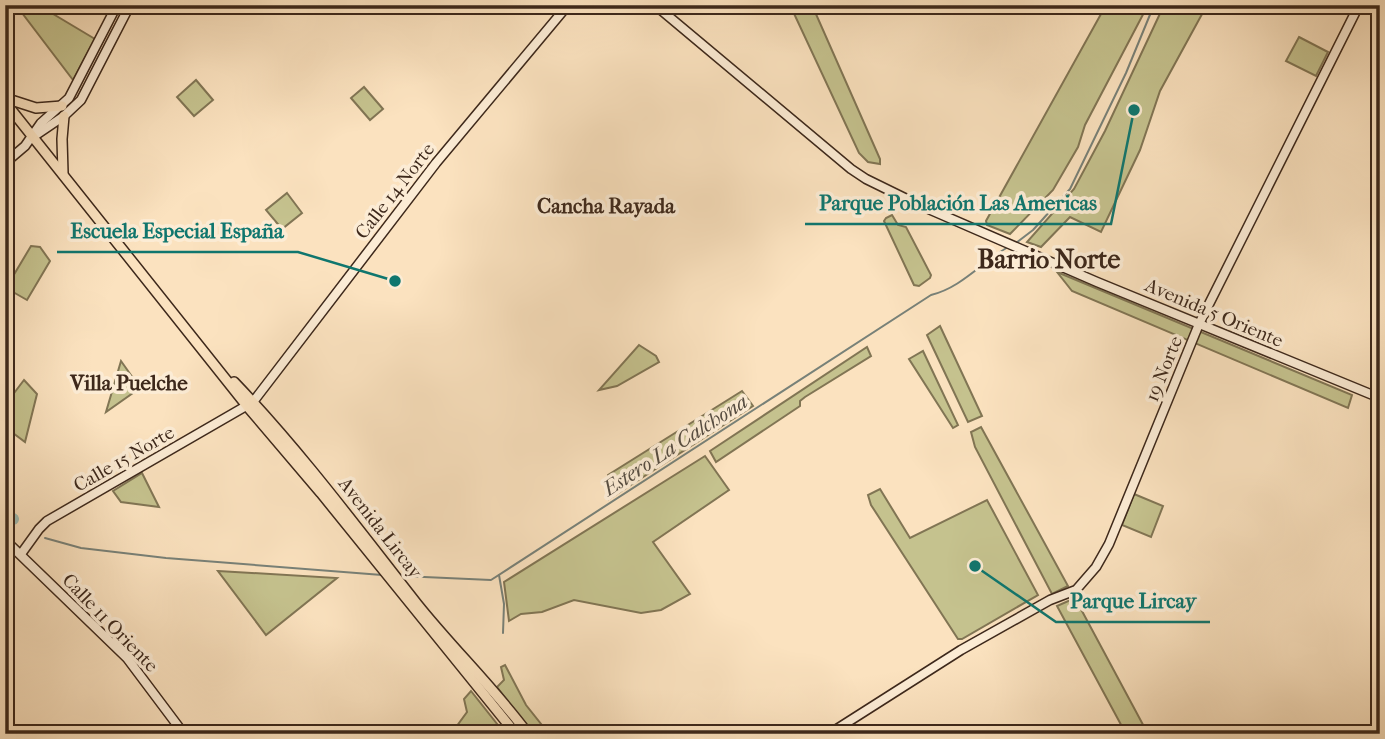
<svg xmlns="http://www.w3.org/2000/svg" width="1385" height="739" font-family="'IM FELL French Canon',serif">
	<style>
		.green { fill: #c5c28e; stroke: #817554; stroke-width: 2 }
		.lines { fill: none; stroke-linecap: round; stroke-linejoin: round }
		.stream { stroke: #788178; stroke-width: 2 }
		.river { stroke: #9fbdb6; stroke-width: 12 }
		.secondary-casing { stroke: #3d281b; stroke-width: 11 }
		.primary-casing { stroke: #3d281b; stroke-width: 12 }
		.secondary { stroke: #fcecd5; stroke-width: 8 }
		.primary { stroke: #fbe2bf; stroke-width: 9 }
		.labels { text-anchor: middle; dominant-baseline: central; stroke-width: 7; stroke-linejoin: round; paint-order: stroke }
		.street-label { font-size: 19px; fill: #3d281b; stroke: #fcecd5 }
		.neighbourhood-label { font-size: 21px; font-weight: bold; fill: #3d281b; stroke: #fcecd5 }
		.water-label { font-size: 21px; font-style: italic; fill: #564d42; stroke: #fcecd5 }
		.district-label { font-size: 26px; font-weight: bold; fill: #3d281b; stroke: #fcecd5 }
		.leader { fill: none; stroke: #0f766e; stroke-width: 2.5 }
		.callout-dot { fill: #0f766e; stroke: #fcecd5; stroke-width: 2.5 }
		.callout-label { font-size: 21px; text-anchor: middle; font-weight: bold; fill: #0f766e; stroke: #fcecd5; stroke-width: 7; stroke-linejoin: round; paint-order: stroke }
	</style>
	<rect width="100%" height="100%" fill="#fbe2bf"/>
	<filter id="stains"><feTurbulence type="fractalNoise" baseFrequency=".00286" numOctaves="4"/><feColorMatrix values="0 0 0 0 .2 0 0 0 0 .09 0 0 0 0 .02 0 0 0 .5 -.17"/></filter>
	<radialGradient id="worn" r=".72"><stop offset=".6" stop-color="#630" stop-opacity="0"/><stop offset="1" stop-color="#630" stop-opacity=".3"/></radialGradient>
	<g class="green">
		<polygon points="16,5 38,5 95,39 73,80"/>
		<polygon points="790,5 812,5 880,159 880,164 868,162 859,153"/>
		<polygon points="1106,5 1148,5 1085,125 1078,147 1053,190 1010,234 987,225 986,221"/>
		<polygon points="1164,5 1207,5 1160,91 1140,150 1101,232 1070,217 1041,247 1027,242 1074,189 1105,131"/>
		<polygon points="1299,37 1328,52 1316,76 1286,61"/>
		<polygon points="196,80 213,100 194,116 177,97"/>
		<polygon points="364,87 383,109 370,120 351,98"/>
		<polygon points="287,193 302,213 282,229 266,210"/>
		<polygon points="892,215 898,225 906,227 931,275 930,278 919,286 914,285 884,221 886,218"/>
		<polygon points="31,246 40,247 50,261 27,300 6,288"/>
		<polygon points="1057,272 1352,395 1348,408 1072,291"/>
		<polygon points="940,326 982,416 968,422 927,335"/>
		<polygon points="639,345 656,356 659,362 617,386 599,390"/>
		<polygon points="867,347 871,356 805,397 800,401 800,406 716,462 710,451"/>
		<polygon points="923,351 958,425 953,428 909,359"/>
		<polygon points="121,361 140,388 106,412"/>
		<polygon points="24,380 37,394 25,442 5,427 5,405"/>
		<polygon points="742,391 753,406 609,499 608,475"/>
		<polygon points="981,427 1068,586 1052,594 975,447 971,432"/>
		<polygon points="705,456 729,490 653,542 690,594 661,610 641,613 574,600 542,612 521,614 509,621 504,582"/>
		<polygon points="142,473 159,507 121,502 113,491"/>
		<polygon points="880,489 910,538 987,500 1038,595 962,639 958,639 871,505 868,495"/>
		<polygon points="1134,494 1163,506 1151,537 1122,525"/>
		<polygon points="218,571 337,578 266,635"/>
		<polygon points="1075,598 1148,734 1126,734 1057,606"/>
		<polygon points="505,665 526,705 549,734 532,734 497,687 504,680 501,667"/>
		<polygon points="471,691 505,734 451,734 467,712 464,699"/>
	</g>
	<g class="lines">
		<g class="stream">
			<polyline points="1016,243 1033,230 1070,189 1126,73 1154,5"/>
			<polyline points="45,538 81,548 166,558 382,575"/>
			<polyline points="499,575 504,604 503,633"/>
			<path d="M402 576 491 580 931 295C961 288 982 262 1008 247"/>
		</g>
		<polyline class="river" points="5,514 13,519"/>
		<defs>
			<g id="secondary">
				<polyline points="655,5 851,169 866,179 917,204 1097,282 1380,398"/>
				<polyline points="33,137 64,116 81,100 130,5"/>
				<polyline points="5,163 25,146 41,123 69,98 117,5"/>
				<polyline points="5,540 127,658 184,734"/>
				<polyline points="21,554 39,529 47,521 253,402 436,163 568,5"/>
				<polyline points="829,734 961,650 1050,600 1076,590 1096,567 1109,544 1199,324 1359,5"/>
			</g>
			<g id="primary">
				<polyline points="5,98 36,108 62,106"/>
				<polyline points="5,102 247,406 321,493 516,734"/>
				<polyline points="63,173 62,139 64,116"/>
				<path d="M234 382C301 452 358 529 417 604 453 649 494 688 528 734"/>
			</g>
		</defs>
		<use href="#secondary" class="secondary-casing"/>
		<use href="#primary" class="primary-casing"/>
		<use href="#secondary" class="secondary"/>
		<use href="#primary" class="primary"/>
	</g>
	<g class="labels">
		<g class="street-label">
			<text transform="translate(395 191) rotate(-52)">Calle 14 Norte</text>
			<text transform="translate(1214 313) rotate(23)">Avenida 5 Oriente</text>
			<text transform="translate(1164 369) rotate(-68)">19 Norte</text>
			<text transform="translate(124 459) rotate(-30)">Calle 15 Norte</text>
			<text transform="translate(380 528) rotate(52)">Avenida Lircay</text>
			<text transform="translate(110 623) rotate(46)">Calle 11 Oriente</text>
		</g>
		<g class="neighbourhood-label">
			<text x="606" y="206">Cancha Rayada</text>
			<text x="129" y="383">Villa Puelche</text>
		</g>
		<g class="water-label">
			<text transform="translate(675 445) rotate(-33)">Estero La Calchona</text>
		</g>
		<g class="district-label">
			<text x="1049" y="259">Barrio Norte</text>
		</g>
	</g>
	<path class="leader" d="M1134 110L1111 224H805M395 281L298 252H57M975 566L1056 622H1210"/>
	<g class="callout-dot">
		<circle cx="1134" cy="110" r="7"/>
		<circle cx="395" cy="281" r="7"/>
		<circle cx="975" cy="566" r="7"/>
	</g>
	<g class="callout-label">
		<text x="958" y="210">Parque Población Las Americas</text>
		<text x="177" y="238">Escuela Especial España</text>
		<text x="1133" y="608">Parque Lircay</text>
	</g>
	<rect width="1385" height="739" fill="none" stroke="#fbe2bf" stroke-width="28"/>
	<rect x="7" y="7" width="1371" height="725" fill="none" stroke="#3d281b" stroke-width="3.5"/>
	<rect x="14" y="14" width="1357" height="711" fill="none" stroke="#3d281b" stroke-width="2"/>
	<rect width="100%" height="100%" filter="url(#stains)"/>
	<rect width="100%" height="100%" fill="url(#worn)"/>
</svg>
